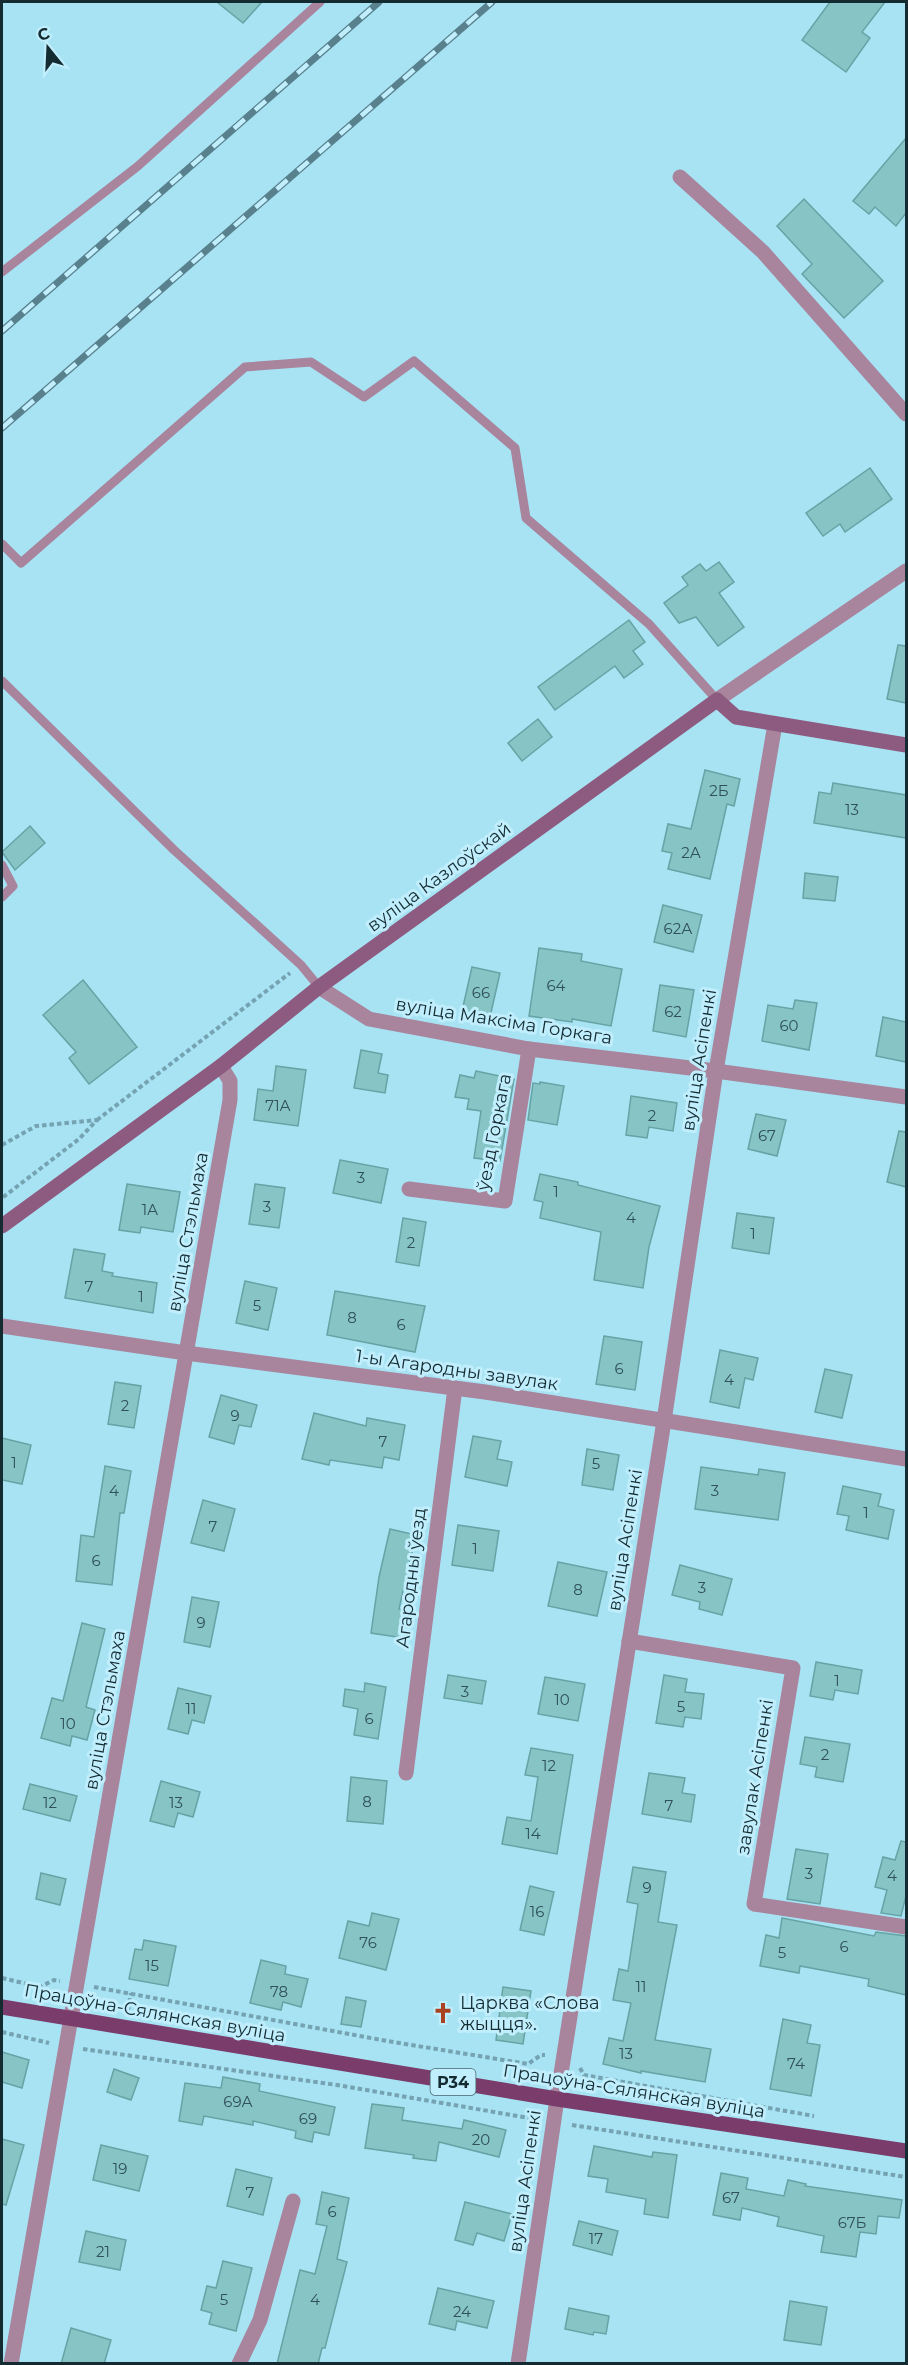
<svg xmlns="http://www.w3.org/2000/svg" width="908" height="2365" font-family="Montserrat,sans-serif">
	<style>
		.building { fill: #86c4c5; stroke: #65a3a4; stroke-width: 1.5 }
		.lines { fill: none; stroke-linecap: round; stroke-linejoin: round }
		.path { stroke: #75a3b1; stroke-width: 4; stroke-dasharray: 4.5 3; stroke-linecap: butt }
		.lane { stroke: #a8849d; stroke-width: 9 }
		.street { stroke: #a8849d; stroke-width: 15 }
		.secondary { stroke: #8e5b80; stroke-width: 15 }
		.primary { stroke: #7a3d6b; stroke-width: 15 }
		.rail-casing { stroke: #59818d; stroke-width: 7 }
		.rail { stroke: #c0eefc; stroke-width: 4.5; stroke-dasharray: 14; stroke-linecap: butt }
		.labels { text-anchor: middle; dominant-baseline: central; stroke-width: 6; stroke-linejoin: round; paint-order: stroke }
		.number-label { font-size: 15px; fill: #305157 }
		.shield { fill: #c0eefc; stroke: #48666f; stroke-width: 1.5 }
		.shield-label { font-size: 16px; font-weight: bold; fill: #142b32 }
		.street-label { font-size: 18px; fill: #142b32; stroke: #c0eefc }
		.poi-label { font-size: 18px; fill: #142b32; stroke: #c0eefc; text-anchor: start }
	</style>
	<rect width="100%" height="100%" fill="#a8e3f4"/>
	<g class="building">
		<polygon points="217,2 262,2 243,23"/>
		<polygon points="830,2 885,2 862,32 870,38 846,72 802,40"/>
		<polygon points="906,138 906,213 896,226 875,207 869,214 853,201"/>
		<polygon points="804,199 883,281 844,318 802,274 812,264 777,226"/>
		<polygon points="870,468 892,499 845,532 840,524 823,536 806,513"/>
		<polygon points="719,562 734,582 719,593 744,627 718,646 696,617 679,623 664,603 688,585 682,577 700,564 706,571"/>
		<polygon points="629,620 645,642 633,651 643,664 624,678 615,666 555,710 538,687"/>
		<polygon points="898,645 906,646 906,703 887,699"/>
		<polygon points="538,719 552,737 522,761 508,743"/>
		<polygon points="705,770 740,779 734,806 727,804 710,879 668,869 672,853 662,851 668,824 691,829"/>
		<polygon points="833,783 906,795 906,838 814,823 819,792 831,794"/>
		<polygon points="30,826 45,843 15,870 2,852"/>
		<polygon points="805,873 838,877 835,901 803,898"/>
		<polygon points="663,905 702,915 693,952 654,942"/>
		<polygon points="539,948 582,954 581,961 622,969 611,1026 572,1019 572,1022 529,1016"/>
		<polygon points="472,967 500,973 490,1017 462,1011"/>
		<polygon points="83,980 137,1047 89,1084 69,1058 76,1052 43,1015"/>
		<polygon points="660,985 694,990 686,1037 653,1031"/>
		<polygon points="795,1000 817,1003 809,1050 762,1041 768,1005 793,1009"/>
		<polygon points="883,1017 906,1022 906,1062 876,1056"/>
		<polygon points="361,1050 382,1054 378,1073 388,1075 385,1093 354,1088"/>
		<polygon points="276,1066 306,1070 298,1126 254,1120 258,1089 273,1091"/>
		<polygon points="476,1071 514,1079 500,1161 474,1158 481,1111 467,1109 469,1099 455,1097 460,1075 474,1078"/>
		<polygon points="540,1082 564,1086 557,1125 528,1120 533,1083 540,1084"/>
		<polygon points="631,1096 677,1103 673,1131 649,1127 647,1138 626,1135"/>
		<polygon points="756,1114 786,1120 777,1156 748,1149"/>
		<polygon points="899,1131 906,1132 906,1187 887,1182"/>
		<polygon points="340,1160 388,1169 381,1203 333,1193"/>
		<polygon points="540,1174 578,1182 578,1185 660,1206 649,1247 643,1288 594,1280 601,1232 540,1218 543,1202 534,1200"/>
		<polygon points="127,1184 180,1192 173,1232 141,1227 140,1233 119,1230"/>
		<polygon points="255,1184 285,1188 279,1228 249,1224"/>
		<polygon points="737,1213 774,1218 769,1254 732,1248"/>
		<polygon points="403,1218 426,1222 419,1266 396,1262"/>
		<polygon points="74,1249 105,1254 102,1271 113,1273 112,1276 157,1283 153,1313 65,1298"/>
		<polygon points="245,1281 277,1288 268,1330 236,1323"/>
		<polygon points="335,1291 425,1306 415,1352 327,1335"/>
		<polygon points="604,1336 642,1342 635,1390 596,1384"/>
		<polygon points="720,1350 758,1358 753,1380 745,1378 739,1408 710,1402"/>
		<polygon points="825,1369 852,1375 842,1418 815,1412"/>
		<polygon points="115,1382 141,1386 134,1428 108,1424"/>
		<polygon points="221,1395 257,1405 251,1427 239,1425 234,1444 209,1437"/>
		<polygon points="314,1413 366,1426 367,1418 405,1425 399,1460 384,1457 382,1468 330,1460 329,1465 302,1459"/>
		<polygon points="473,1436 501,1441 497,1459 512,1462 507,1486 465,1477"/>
		<polygon points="2,1438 31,1445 22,1484 2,1480"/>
		<polygon points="587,1449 619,1455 613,1490 582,1485"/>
		<polygon points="105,1466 131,1471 124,1513 120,1513 112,1585 76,1581 81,1535 94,1537"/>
		<polygon points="701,1467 758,1475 759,1469 785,1473 778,1520 695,1509"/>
		<polygon points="843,1486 881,1494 878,1506 894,1510 888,1539 846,1530 849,1516 837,1514"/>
		<polygon points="203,1500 235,1509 224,1551 191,1543"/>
		<polygon points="458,1525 499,1531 493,1571 452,1565"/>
		<polygon points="390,1529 416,1535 399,1609 407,1611 403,1638 371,1633 379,1577"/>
		<polygon points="558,1562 607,1572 597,1616 548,1606"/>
		<polygon points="680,1565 732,1579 722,1615 699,1609 700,1602 672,1595"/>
		<polygon points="192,1597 219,1602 210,1647 184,1642"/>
		<polygon points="82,1623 105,1629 86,1707 95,1710 87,1740 72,1736 70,1746 41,1738 52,1698 63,1701"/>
		<polygon points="816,1662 862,1670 858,1694 835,1690 833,1700 810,1696"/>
		<polygon points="448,1675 486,1681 482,1704 444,1698"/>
		<polygon points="664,1675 687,1679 685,1692 704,1694 701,1719 685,1717 683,1727 656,1723"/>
		<polygon points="545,1677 585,1684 578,1721 538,1714"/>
		<polygon points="365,1683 386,1687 378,1739 354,1735 358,1709 343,1706 345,1689 364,1692"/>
		<polygon points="178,1688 211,1696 204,1723 192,1720 188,1734 168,1729"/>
		<polygon points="805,1737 850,1744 843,1782 815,1777 817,1767 800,1764"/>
		<polygon points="531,1748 573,1755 557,1854 502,1844 507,1817 531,1821 538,1777 525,1775"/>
		<polygon points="649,1773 685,1778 682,1793 695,1795 691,1822 642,1814"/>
		<polygon points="351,1777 387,1781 383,1824 347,1821"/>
		<polygon points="161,1781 200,1792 193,1817 178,1813 174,1827 150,1821"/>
		<polygon points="30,1784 77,1796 70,1821 23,1809"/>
		<polygon points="901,1841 906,1842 906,1896 901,1916 881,1913 887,1890 875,1887 883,1857 895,1860"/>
		<polygon points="796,1849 828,1854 820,1904 787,1899"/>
		<polygon points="633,1867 666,1872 658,1922 677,1925 655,2040 711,2049 705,2082 641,2071 641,2073 603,2064 609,2038 623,2041 631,2003 613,2000 619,1969 628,1971 638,1904 627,1902"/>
		<polygon points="41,1873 66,1879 60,1905 36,1899"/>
		<polygon points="530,1886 554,1892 544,1935 520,1930"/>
		<polygon points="372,1913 399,1919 386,1970 339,1958 348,1921 369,1926"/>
		<polygon points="782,1918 874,1936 876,1932 906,1936 906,1995 868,1986 869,1979 800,1966 799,1973 760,1966 766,1935 779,1938"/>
		<polygon points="144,1940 176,1946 168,1986 129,1979 135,1949 142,1950"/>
		<polygon points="261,1960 286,1966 285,1974 308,1979 301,2007 283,2002 281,2010 250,2003"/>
		<polygon points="503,1987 531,1991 523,2044 496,2040"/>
		<polygon points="346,1997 366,2001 361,2027 341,2024"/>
		<polygon points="783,2019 811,2025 807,2043 820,2045 811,2096 770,2089"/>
		<polygon points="2,2052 29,2060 22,2088 2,2082"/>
		<polygon points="114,2069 139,2078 131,2100 107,2092"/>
		<polygon points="223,2077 260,2084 259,2091 335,2107 329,2135 314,2132 312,2142 295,2138 296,2131 253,2121 253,2125 204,2116 202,2125 179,2121 185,2083 221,2088"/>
		<polygon points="372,2104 404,2108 402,2120 462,2129 464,2120 506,2130 499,2157 439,2142 436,2161 413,2158 414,2155 365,2148"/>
		<polygon points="2,2139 24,2145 6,2205 2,2204"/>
		<polygon points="101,2145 148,2156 139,2191 93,2180"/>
		<polygon points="594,2146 652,2157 653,2152 677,2155 668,2218 644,2214 646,2199 606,2192 608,2179 588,2176"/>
		<polygon points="236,2169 272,2178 263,2215 227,2206"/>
		<polygon points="721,2173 748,2178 746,2189 784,2196 788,2180 806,2184 805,2186 902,2200 899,2218 878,2216 876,2234 860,2232 856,2257 821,2252 824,2236 777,2226 779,2217 742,2208 740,2220 713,2215"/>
		<polygon points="322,2192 349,2198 337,2259 347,2262 325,2348 322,2348 318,2364 277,2364 300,2270 315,2274 327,2226 316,2224"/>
		<polygon points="465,2202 512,2214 504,2241 477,2233 473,2245 455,2240"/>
		<polygon points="579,2221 618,2231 612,2255 573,2245"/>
		<polygon points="86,2231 126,2240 120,2270 79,2262"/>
		<polygon points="223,2261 252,2268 236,2331 209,2324 212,2313 201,2310 207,2286 216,2288"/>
		<polygon points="438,2288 494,2301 487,2328 457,2321 455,2330 429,2324"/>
		<polygon points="790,2301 827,2307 821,2345 784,2340"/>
		<polygon points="569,2308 609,2316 606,2334 594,2332 593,2335 565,2329"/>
		<polygon points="71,2328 111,2340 104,2364 61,2364"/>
	</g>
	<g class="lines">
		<g class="path">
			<polyline points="97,1120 290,973"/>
			<polyline points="2,1145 36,1126 97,1120 79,1139 2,1198"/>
			<polyline points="2,1978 40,1987 54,1980 60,1981"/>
			<polyline points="94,1987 387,2041 528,2064 541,2055 545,2055"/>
			<polyline points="128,2010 131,1993"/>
			<polyline points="2,2032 49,2043"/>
			<polyline points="83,2049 337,2085 535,2119"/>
			<polyline points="580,2068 584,2075 814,2116"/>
			<polyline points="572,2125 906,2177"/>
		</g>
		<g class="lane">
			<polyline points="2,272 138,166 320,2"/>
			<polyline points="2,544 21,563 245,367 311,362 364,397 414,361 515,448 526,518 649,624 717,700"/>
			<polyline points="2,681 174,850 301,965 319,987"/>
			<polyline points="2,865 13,886 2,897"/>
		</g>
		<g class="street">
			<polyline points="680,177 763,252 906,414"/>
			<polyline points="717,700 906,571"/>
			<polyline points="319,987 369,1019 529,1049 716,1071 906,1097"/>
			<polyline points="409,1189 505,1201 529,1049"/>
			<polyline points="2,1326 186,1353 485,1392 906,1459"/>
			<polyline points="629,1641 793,1668 754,1904 906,1927"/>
			<polyline points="406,1773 455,1388"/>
			<polyline points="11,2364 230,1100 230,1081 221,1066"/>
			<polyline points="239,2364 260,2320 293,2201"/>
			<polyline points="518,2364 557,2099 664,1421 716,1071 775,724"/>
		</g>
		<polyline class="secondary" points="2,1226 221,1066 319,987 717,700 736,717 906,745"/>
		<polyline class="primary" points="2,2007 557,2099 906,2151"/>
		<defs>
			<g id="rail">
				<polyline points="2,331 379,2"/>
				<polyline points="2,428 492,2"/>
			</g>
		</defs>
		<use href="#rail" class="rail-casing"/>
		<use href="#rail" class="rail"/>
	</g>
	<defs>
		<symbol id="church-bare" viewBox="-9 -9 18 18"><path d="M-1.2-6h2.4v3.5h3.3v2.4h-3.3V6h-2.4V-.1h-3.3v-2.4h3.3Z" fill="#a94220" stroke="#c0eefc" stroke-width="2.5" paint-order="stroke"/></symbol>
	</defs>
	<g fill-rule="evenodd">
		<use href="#church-bare" x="428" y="1998" width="30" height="30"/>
	</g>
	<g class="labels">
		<g class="number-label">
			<text x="719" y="790">2Б</text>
			<text x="852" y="809">13</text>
			<text x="691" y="852">2А</text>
			<text x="678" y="928">62А</text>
			<text x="556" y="985">64</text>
			<text x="481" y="992">66</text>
			<text x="673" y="1011">62</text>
			<text x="789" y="1025">60</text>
			<text x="278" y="1105">71А</text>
			<text x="652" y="1115">2</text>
			<text x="767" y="1135">67</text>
			<text x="361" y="1177">3</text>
			<text x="556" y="1191">1</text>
			<text x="267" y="1206">3</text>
			<text x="150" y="1209">1А</text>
			<text x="631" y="1217">4</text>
			<text x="753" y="1233">1</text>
			<text x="411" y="1242">2</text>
			<text x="89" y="1286">7</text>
			<text x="141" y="1296">1</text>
			<text x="257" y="1305">5</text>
			<text x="352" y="1317">8</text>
			<text x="401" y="1324">6</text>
			<text x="619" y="1368">6</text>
			<text x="729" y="1379">4</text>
			<text x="125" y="1405">2</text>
			<text x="235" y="1415">9</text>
			<text x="383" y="1441">7</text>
			<text x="14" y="1462">1</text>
			<text x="596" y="1463">5</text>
			<text x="114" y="1490">4</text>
			<text x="715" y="1490">3</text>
			<text x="866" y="1512">1</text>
			<text x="213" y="1526">7</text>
			<text x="475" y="1548">1</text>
			<text x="96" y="1560">6</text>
			<text x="702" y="1587">3</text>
			<text x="578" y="1589">8</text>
			<text x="201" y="1622">9</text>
			<text x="837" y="1680">1</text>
			<text x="465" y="1691">3</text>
			<text x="562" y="1699">10</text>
			<text x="681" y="1706">5</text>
			<text x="191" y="1708">11</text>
			<text x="369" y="1718">6</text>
			<text x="68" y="1723">10</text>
			<text x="825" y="1754">2</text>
			<text x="549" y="1765">12</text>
			<text x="367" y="1801">8</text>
			<text x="50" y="1802">12</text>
			<text x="176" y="1802">13</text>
			<text x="669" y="1805">7</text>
			<text x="533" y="1833">14</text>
			<text x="809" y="1873">3</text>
			<text x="892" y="1875">4</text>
			<text x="647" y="1887">9</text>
			<text x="537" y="1911">16</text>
			<text x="368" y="1942">76</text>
			<text x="844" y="1946">6</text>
			<text x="782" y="1952">5</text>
			<text x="152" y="1965">15</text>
			<text x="641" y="1986">11</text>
			<text x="279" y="1991">78</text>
			<text x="626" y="2053">13</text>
			<text x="796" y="2063">74</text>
			<text x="238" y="2101">69А</text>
			<text x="308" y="2118">69</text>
			<text x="481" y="2139">20</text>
			<text x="120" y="2168">19</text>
			<text x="250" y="2192">7</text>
			<text x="731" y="2197">67</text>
			<text x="332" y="2211">6</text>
			<text x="852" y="2222">67Б</text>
			<text x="596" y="2238">17</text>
			<text x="103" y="2251">21</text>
			<text x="224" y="2299">5</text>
			<text x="315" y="2299">4</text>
			<text x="462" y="2311">24</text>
		</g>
		<rect class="shield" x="430.5" y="2069" width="45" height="26" rx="4.5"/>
		<g class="shield-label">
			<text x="453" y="2082">Р34</text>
		</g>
		<g class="street-label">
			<text transform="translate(439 877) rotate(-36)">вуліца Казлоўскай</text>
			<text transform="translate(504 1021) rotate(9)">вуліца Максіма Горкага</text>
			<text transform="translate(699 1060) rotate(-81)">вуліца Асіпенкі</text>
			<text transform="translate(494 1132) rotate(-79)">ўезд Горкага</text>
			<text transform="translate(188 1232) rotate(-80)">вуліца Стэльмаха</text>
			<text transform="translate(457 1370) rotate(8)">1-ы Агародны завулак</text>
			<text transform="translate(625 1540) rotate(-81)">вуліца Асіпенкі</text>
			<text transform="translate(411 1578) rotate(-83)">Агародны ўезд</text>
			<text transform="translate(105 1710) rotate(-80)">вуліца Стэльмаха</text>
			<text transform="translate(755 1777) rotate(-81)">завулак Асіпенкі</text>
			<text transform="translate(155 2013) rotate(10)">Працоўна-Сялянская вуліца</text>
			<text transform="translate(634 2091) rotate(9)">Працоўна-Сялянская вуліца</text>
			<text transform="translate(525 2181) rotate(-82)">вуліца Асіпенкі</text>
		</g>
		<g class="poi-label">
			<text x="460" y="2003">Царква «Слова<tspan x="460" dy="21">жыцця».</tspan></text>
		</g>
	</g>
	<rect width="908" height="2365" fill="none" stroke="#142b32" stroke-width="6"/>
	<g transform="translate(48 48) rotate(342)" stroke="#c0eefc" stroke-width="4.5" paint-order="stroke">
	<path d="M0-4.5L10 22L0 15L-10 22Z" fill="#142b32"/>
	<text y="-9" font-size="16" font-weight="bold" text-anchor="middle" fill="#142b32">С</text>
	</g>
</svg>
